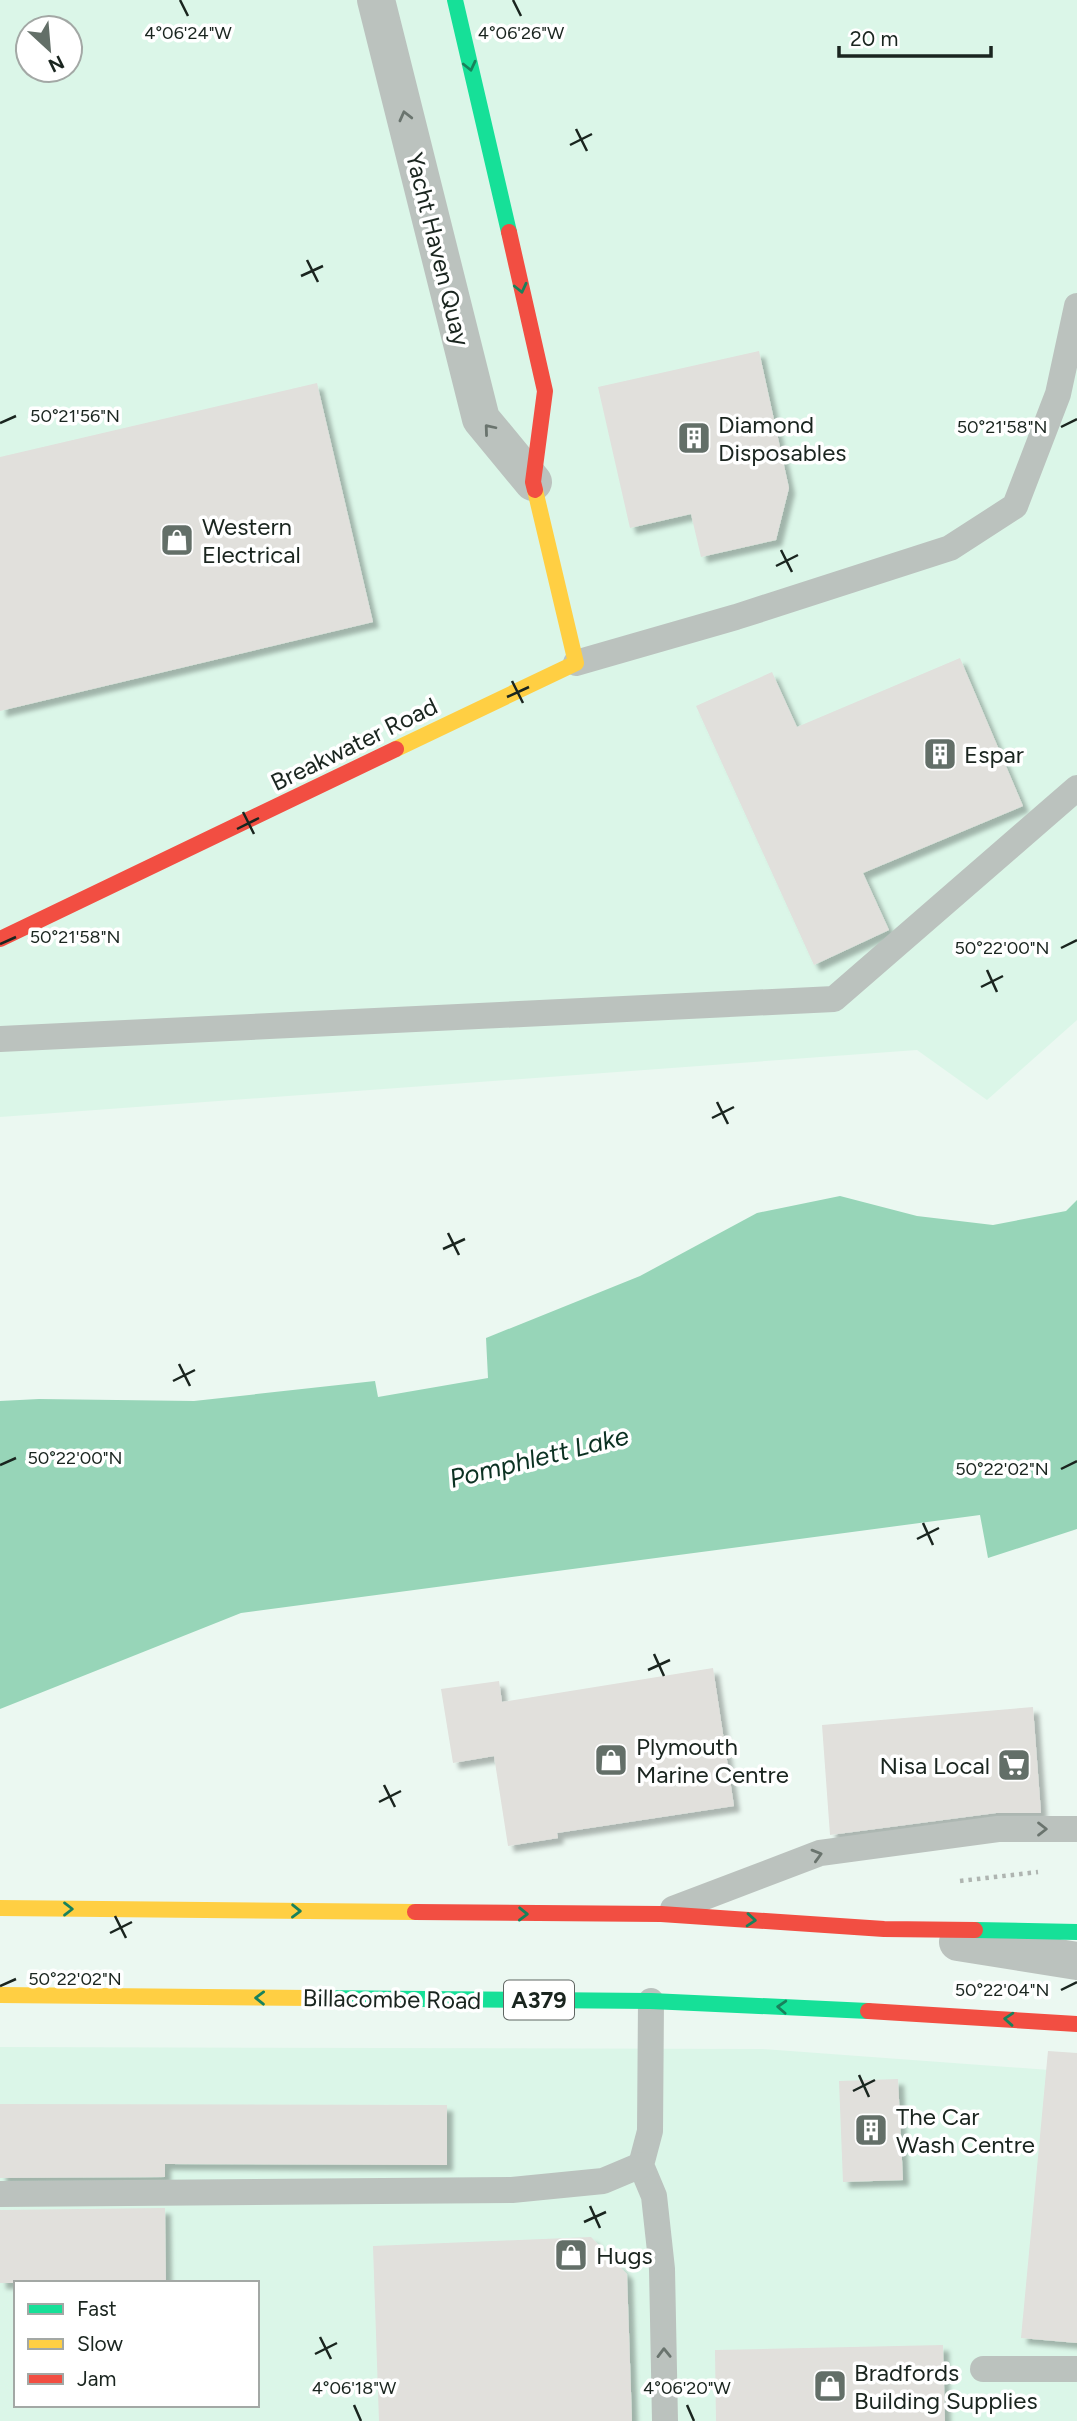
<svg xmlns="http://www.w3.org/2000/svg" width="1077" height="2421" font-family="Figtree,sans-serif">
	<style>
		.built { fill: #dbf6e8; fill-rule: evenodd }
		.water { fill: #97d5b8 }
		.building { fill: #e1e0dc; filter: url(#shadow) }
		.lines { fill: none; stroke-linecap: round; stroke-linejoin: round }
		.path { stroke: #afb5b1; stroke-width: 4.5; stroke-dasharray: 3.5 5; stroke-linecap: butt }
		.lane { stroke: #bbc2be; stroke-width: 26 }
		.street { stroke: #bbc2be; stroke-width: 38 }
		.fast { stroke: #16e098; stroke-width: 16 }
		.slow { stroke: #ffcf43; stroke-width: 16 }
		.jam { stroke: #f24e42; stroke-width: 16 }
		.oneway { stroke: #18825c }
		.oneway2 { stroke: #6a746e }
		.ticks { fill: none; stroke: #1a251f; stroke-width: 2.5 }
		.labels { text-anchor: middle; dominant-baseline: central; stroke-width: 7; stroke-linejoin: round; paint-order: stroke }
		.shield { fill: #fff; stroke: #5f6662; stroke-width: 2 }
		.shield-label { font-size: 23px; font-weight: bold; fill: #1a251f }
		.street-label { font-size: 24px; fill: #1a251f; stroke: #fff }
		.poi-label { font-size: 24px; fill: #1a251f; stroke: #fff; text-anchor: start }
		.water-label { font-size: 26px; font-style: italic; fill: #0b3122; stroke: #fff }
		.ticks-label { font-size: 18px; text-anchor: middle; fill: #1a251f; stroke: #fff; stroke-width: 7; stroke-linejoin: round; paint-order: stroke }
	</style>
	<defs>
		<filter id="shadow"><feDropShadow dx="6" dy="6" stdDeviation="2" flood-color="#0004"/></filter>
	</defs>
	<rect width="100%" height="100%" fill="#ebf8f1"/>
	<g class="built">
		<path d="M0 0H1077V1020L987 1100 917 1050 0 1117ZM28 28H70V70H28Z"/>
		<path d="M0 2047 763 2049 1077 2072V2421H0ZM16 2283H257V2405H16Z"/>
	</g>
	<polygon class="water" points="840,1196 917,1216 993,1225 1066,1211 1077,1200 1077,1529 988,1558 980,1515 241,1613 0,1709 0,1401 39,1399 194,1401 375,1381 378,1397 488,1378 486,1338 640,1276 757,1213"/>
	<g class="building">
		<polygon points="759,351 789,488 776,540 701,557 691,514 630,528 598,387"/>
		<polygon points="317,383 373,622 0,711 0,457"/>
		<polygon points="960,658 1023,806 863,873 889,930 814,965 696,706 772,672 797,727"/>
		<polygon points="713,1668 734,1806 557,1833 558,1838 508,1846 494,1756 453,1763 441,1689 499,1681 502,1702"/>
		<polygon points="1033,1707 1041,1813 996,1813 830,1835 822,1725"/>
		<polygon points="1048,2051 1077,2053 1077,2343 1021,2338"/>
		<polygon points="898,2079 903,2180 843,2182 839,2081"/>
		<polygon points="0,2104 447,2105 447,2165 165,2164 165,2177 0,2178"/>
		<polygon points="165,2208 166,2283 0,2283 0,2210"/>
		<polygon points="591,2237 627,2274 632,2421 379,2421 373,2246"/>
		<polygon points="943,2345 945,2421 716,2421 715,2350"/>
	</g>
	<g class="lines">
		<polyline class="path" points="960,1881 1038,1872"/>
		<g class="lane">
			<polyline points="576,663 736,617 950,548 1015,506 1058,394 1077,306"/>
			<polyline points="0,1039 834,999 1077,788"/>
			<polyline points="673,1909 820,1853 998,1829 1077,1829"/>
			<polyline points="651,2001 650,2131 641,2165 654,2196 662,2269 665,2421"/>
			<polyline points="0,2194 512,2190 603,2181 641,2165"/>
			<polyline points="983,2369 1077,2369"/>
		</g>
		<g class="street">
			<polyline points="376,0 481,419 533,482"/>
			<polyline points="958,1942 1077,1961"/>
		</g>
		<g class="fast">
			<polyline points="455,0 509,232"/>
			<polyline points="975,1930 1077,1932"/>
			<polyline points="312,1998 651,2001 868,2011"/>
		</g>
		<g class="slow">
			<polyline points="396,749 576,663 535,490"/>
			<polyline points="0,1908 415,1912"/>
			<polyline points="0,1995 312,1998"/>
		</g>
		<g class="jam">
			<polyline points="509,232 545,391 533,482 535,490"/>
			<polyline points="0,939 396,749"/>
			<polyline points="415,1912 661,1914 884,1929 975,1930"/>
			<polyline points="868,2011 1077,2024"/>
		</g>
	</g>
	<defs><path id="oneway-chevron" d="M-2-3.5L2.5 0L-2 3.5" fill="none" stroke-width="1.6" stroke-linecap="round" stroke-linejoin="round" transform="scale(1.75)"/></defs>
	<g class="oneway">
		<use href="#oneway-chevron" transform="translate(470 66) rotate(77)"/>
		<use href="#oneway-chevron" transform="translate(521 288) rotate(77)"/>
		<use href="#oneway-chevron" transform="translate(68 1909)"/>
		<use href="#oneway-chevron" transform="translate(296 1911) rotate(1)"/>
		<use href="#oneway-chevron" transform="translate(523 1914) rotate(1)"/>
		<use href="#oneway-chevron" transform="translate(751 1920) rotate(4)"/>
		<use href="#oneway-chevron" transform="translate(260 1998) rotate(-179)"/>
		<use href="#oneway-chevron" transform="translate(782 2007) rotate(-177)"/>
		<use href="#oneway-chevron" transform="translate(1009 2019) rotate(-176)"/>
	</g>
	<g class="oneway2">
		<use href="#oneway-chevron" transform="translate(405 116) rotate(-104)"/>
		<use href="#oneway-chevron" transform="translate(489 429) rotate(-130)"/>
		<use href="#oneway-chevron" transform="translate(1042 1829)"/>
		<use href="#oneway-chevron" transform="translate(817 1855) rotate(-16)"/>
		<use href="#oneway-chevron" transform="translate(664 2353) rotate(-91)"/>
	</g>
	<path class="ticks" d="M180 0 188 16M513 0 521 16M576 129 587 151M570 145 592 134M307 260 318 282M301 276 323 266M0 423 16 416M1061 427 1077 419M781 550 792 572M776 566 798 555M512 681 523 703M507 697 529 687M243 812 254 834M237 829 259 818M0 944 16 937M1061 948 1077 940M987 970 997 992M981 987 1003 976M717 1102 728 1124M712 1118 734 1107M448 1233 459 1255M443 1249 465 1239M179 1364 190 1386M173 1381 195 1370M0 1465 16 1458M1061 1469 1077 1461M923 1523 933 1545M917 1539 939 1528M654 1654 664 1676M648 1670 670 1660M384 1785 395 1807M379 1802 401 1791M115 1916 126 1938M110 1933 132 1922M0 1986 16 1979M1061 1990 1077 1982M859 2075 869 2097M853 2091 875 2080M590 2206 600 2228M584 2222 606 2212M320 2337 331 2359M315 2354 337 2343M354 2405 361 2421M687 2405 694 2421"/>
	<defs>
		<symbol id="building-square" viewBox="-11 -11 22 22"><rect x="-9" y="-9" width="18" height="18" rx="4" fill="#636f68" stroke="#fff"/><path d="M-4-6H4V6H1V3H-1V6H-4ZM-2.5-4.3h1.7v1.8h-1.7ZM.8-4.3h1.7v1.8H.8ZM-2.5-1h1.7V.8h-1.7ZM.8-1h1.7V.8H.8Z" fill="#fff"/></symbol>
		<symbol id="shop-square" viewBox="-11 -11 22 22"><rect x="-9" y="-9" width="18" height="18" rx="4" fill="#636f68" stroke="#fff"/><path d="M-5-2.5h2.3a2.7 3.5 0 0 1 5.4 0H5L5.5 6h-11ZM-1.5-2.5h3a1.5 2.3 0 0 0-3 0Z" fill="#fff"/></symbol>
		<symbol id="supermarket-square" viewBox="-11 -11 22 22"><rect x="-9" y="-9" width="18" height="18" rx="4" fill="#636f68" stroke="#fff"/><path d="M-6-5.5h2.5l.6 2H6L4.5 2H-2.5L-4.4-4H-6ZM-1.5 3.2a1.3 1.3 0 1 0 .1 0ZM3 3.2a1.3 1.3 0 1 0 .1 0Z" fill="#fff"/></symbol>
	</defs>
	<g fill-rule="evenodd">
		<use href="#building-square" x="675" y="419" width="38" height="38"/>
		<use href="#shop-square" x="158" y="521" width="38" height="38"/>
		<use href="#building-square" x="921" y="735" width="38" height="38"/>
		<use href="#shop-square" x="592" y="1741" width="38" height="38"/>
		<use href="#supermarket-square" x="995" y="1746" width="38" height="38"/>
		<use href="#building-square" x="852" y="2111" width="38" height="38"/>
		<use href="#shop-square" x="552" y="2236" width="38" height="38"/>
		<use href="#shop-square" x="811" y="2367" width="38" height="38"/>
	</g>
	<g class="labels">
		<rect class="shield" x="504" y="1980.5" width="70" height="39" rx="5"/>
		<g class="shield-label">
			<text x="539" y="2000">A379</text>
		</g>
		<g class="street-label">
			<text transform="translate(438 249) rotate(76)">Yacht Haven Quay</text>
			<text transform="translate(354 744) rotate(-26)">Breakwater Road</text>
			<text transform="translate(392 1999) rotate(1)">Billacombe Road</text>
		</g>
		<g class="poi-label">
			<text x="718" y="424">Diamond<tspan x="718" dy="28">Disposables</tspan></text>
			<text x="202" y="526">Western<tspan x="202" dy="28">Electrical</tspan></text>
			<text x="964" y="754">Espar</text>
			<text x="636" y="1746">Plymouth<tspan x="636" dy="28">Marine Centre</tspan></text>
			<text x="990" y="1765" text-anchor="end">Nisa Local</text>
			<text x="896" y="2116">The Car<tspan x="896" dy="28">Wash Centre</tspan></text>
			<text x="596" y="2255">Hugs</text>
			<text x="854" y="2372">Bradfords<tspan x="854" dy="28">Building Supplies</tspan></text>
		</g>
		<g class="water-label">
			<text transform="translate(539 1457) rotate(-14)">Pomphlett Lake</text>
		</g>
	</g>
	<g class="ticks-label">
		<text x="188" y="39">4°06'24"W</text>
		<text x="521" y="39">4°06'26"W</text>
		<text x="75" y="422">50°21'56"N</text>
		<text x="1002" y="433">50°21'58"N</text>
		<text x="75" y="943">50°21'58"N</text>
		<text x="1002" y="954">50°22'00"N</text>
		<text x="75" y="1464">50°22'00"N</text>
		<text x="1002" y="1475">50°22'02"N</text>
		<text x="75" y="1985">50°22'02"N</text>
		<text x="1002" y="1996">50°22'04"N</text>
		<text x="354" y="2394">4°06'18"W</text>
		<text x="687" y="2394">4°06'20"W</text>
	</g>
	<rect x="14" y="2281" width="245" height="126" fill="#ffffff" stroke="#a3a8a5" stroke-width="2"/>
	<rect x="28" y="2304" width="35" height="10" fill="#16e098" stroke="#a3a8a5" stroke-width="2"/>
	<text x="77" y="2316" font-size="21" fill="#1a251f">Fast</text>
	<rect x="28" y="2339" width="35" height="10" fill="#ffcf43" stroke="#a3a8a5" stroke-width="2"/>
	<text x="77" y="2351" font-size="21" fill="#1a251f">Slow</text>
	<rect x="28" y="2374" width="35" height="10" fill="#f24e42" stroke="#a3a8a5" stroke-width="2"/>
	<text x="77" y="2386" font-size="21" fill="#1a251f">Jam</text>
	<g transform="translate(49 49) rotate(154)"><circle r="33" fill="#ffffff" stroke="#a3a8a5" stroke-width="2"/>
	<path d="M0-5L12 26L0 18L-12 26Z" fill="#636f68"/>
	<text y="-10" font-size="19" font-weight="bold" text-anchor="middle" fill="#1a251f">N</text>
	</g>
	<path d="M839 46v10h152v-10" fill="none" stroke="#1a251f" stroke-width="3.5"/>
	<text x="850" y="46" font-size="21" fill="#1a251f" stroke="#ffffff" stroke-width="5" paint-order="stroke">20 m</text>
</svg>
